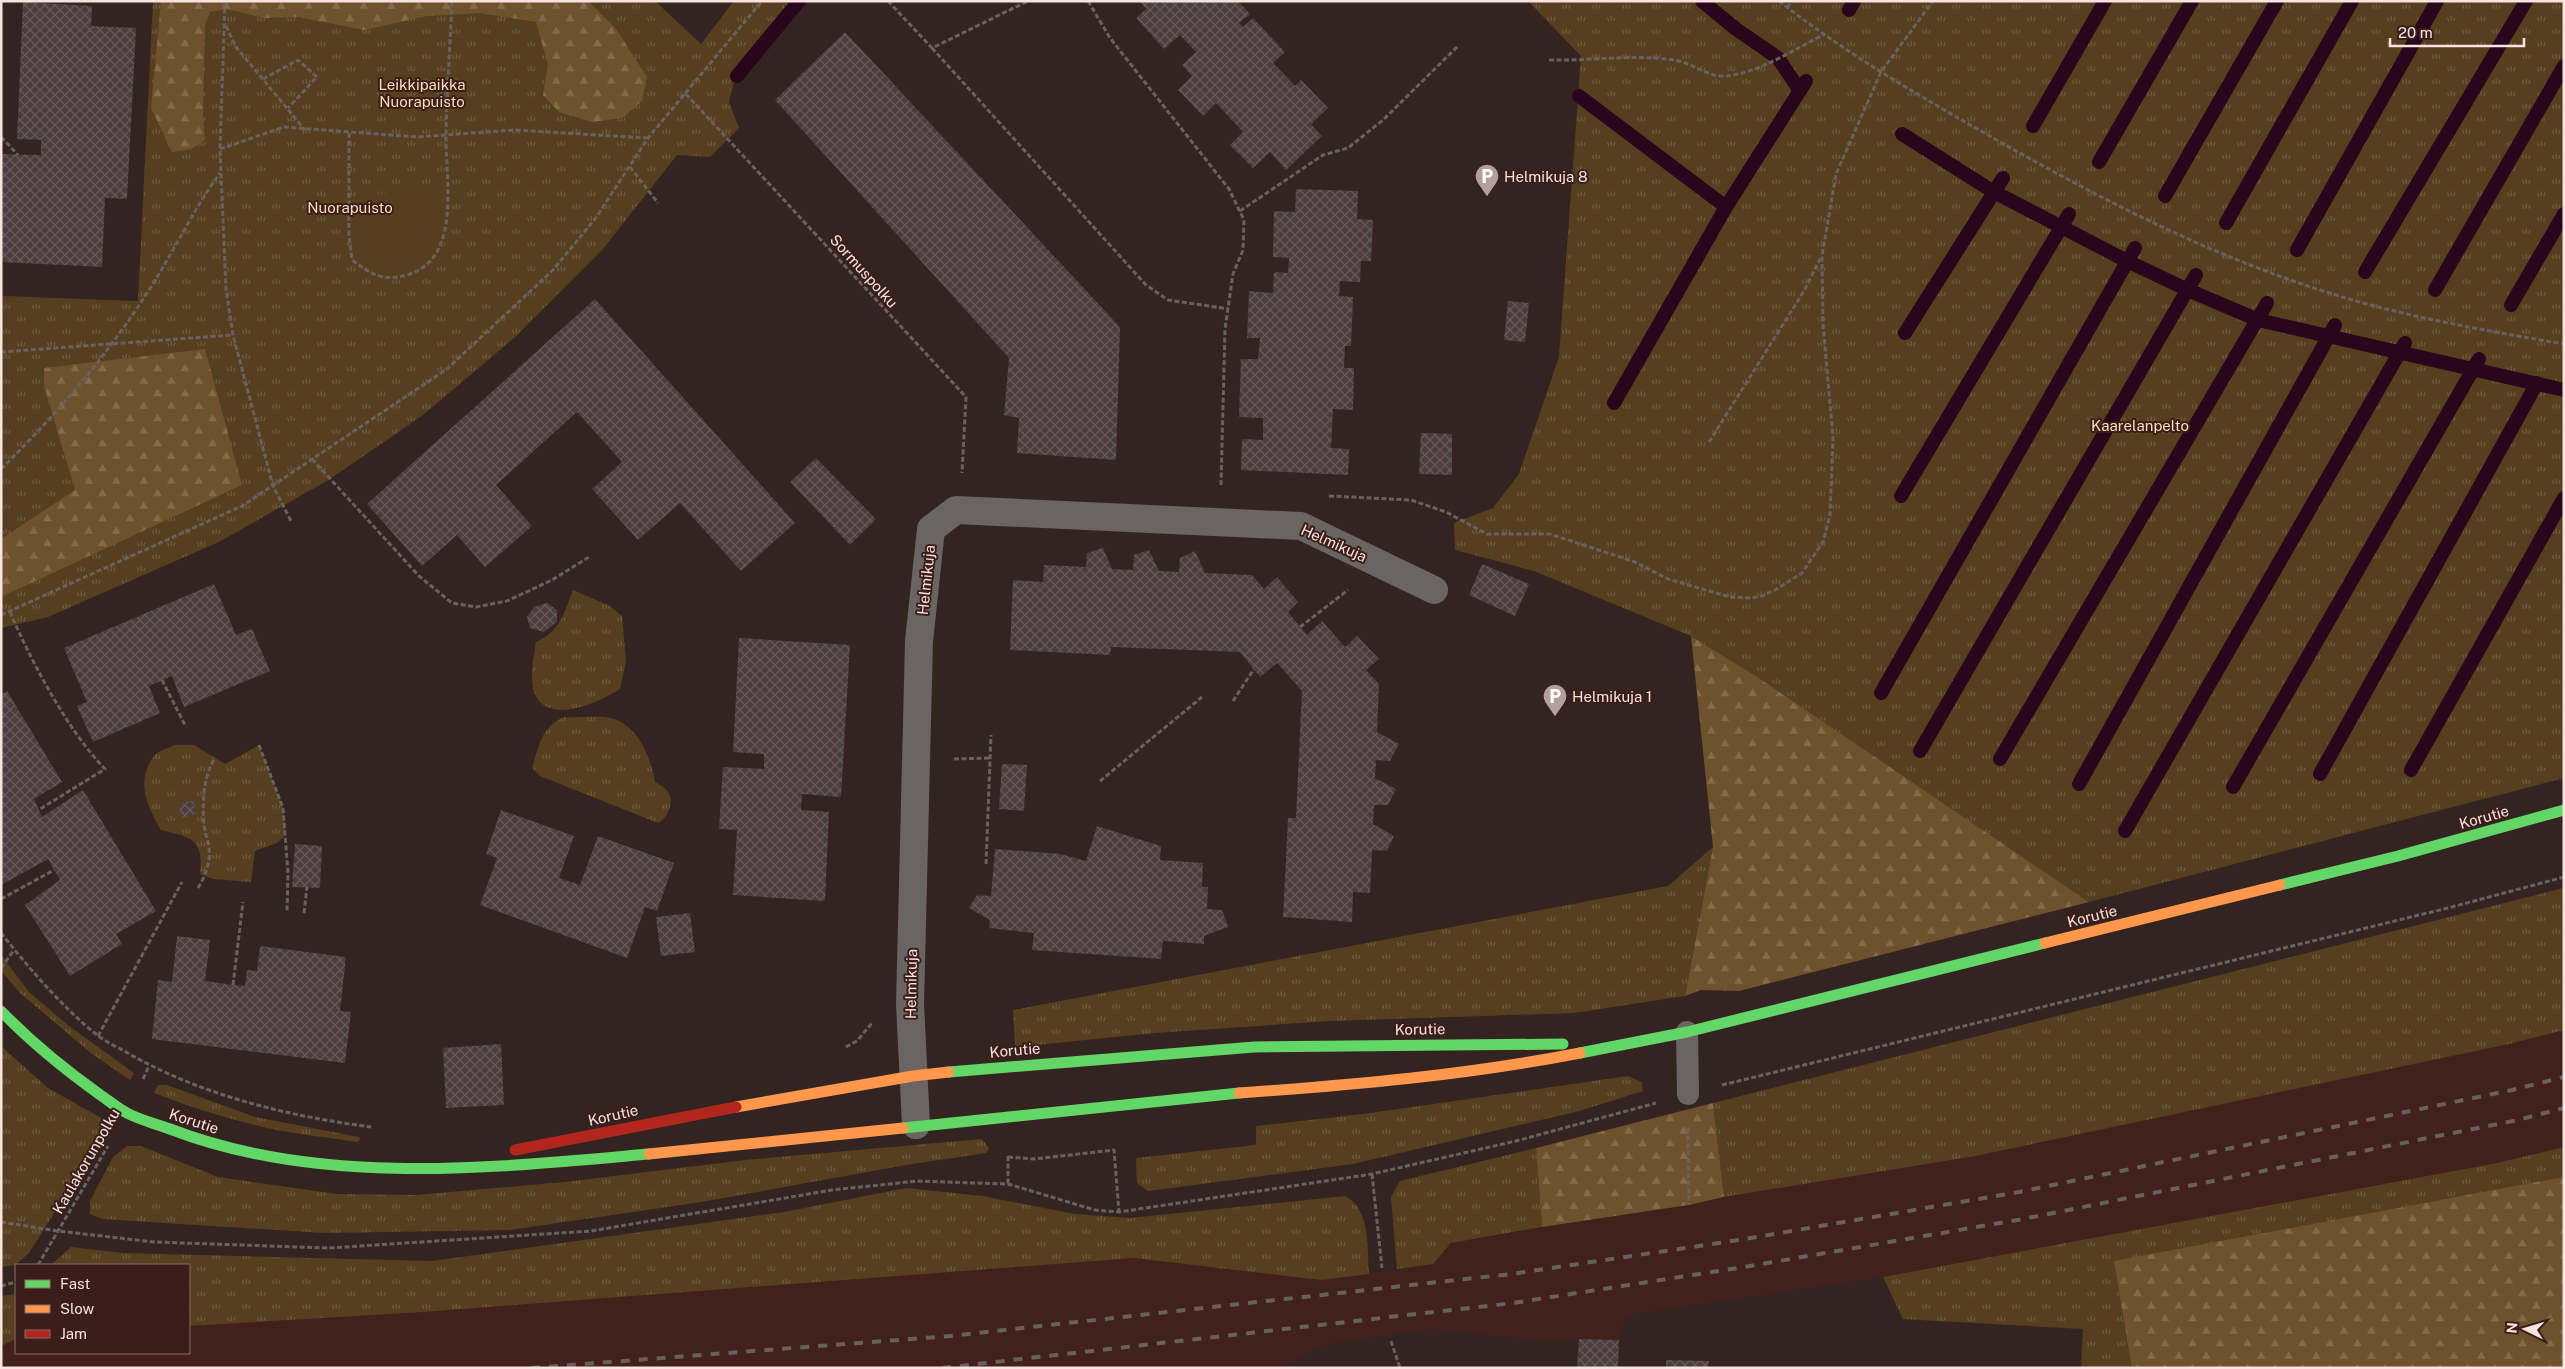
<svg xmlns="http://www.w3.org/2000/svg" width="2565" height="1369" font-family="'Public Sans',sans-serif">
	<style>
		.built { fill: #42211c }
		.grass { fill: url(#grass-tufts) }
		.forest { fill: url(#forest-firs) }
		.pitch { fill: #563f1f }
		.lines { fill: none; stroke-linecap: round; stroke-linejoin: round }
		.stream { stroke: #29061b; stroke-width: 14 }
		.building { fill: url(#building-cross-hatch) }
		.path { stroke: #69615f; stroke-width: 3; stroke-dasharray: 5 2.5; stroke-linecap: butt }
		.lane { stroke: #6a6462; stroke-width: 22 }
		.street { stroke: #6a6462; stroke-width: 28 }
		.fast { stroke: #63d668; stroke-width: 11 }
		.slow { stroke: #ff974d; stroke-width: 11 }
		.jam { stroke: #b3261e; stroke-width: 11 }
		.rail { stroke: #68605d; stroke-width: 4; stroke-dasharray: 9 9; stroke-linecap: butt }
		.labels { text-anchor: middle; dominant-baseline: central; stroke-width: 4; stroke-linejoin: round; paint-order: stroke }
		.park-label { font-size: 15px; fill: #fcdfb9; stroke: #3b1e19 }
		.poi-label { font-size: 15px; fill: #f7e3df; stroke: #3b1e19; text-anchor: start }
		.street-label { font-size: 15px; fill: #f7e3df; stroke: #3b1e19 }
	</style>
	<defs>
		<pattern id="grass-tufts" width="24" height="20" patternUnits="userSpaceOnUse" patternTransform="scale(1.25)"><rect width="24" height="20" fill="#563f1f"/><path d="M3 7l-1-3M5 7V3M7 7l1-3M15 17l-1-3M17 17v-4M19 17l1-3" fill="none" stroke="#6f5b3f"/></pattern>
		<pattern id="forest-firs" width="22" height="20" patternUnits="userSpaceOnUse" patternTransform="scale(1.25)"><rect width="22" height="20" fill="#6e522e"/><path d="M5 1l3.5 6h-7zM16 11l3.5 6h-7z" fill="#836b4c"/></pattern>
		<pattern id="building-cross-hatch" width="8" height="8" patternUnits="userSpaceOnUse" patternTransform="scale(1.25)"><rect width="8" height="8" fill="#4b3e3e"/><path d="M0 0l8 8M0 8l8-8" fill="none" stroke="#665a59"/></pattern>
	</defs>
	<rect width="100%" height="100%" fill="#332421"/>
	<polygon class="built" points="2564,1013 2564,1147 2497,1163 1883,1277 1638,1313 1627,1318 1622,1326 1619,1340 1535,1340 1433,1329 1330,1343 1281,1368 1,1368 1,1346 16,1339 16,1353 189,1353 189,1326 1134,1258 1321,1280 1432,1264 1451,1243 1689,1205"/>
	<g class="grass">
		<polygon points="153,1 655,1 701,44 734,1 793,1 736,73 729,102 739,128 710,157 677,155 603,249 514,338 423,415 330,479 221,541 48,617 1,628 1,296 138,301"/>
		<polygon points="1528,1 2564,1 2564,778 2089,902 1756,676 1691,636 1534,571 1455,550 1454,523 1493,508 1519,474 1559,357 1581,56"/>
		<path d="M573 590 610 606 622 616 626 661 620 689C595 705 536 730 532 681 531 668 534 655 536 642 560 632 564 613 573 590Z"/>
		<path d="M564 717C579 718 597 715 611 718 638 725 651 758 655 782 660 785 666 788 668 792 675 803 667 818 658 823L540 776 532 768C539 746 541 727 564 717Z"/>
		<path d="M175 745H194L225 764 259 745 283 808 286 835 277 843 255 851 251 882 213 879 200 874C204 839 191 837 161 830 147 806 135 781 154 756 158 751 169 748 175 745Z"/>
		<polygon points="1713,847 1685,996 1574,1013 1329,1021 1155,1033 1015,1047 1013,1010 1668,886"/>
		<polygon points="2564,888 2564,1030 2509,1044 1975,1156 1724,1197 1713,1103"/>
		<polygon points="1,955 29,992 69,1026 134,1073 130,1080 92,1054 19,992 1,970"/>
		<polygon points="1,1046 48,1088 103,1119 101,1139 29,1253 15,1265 1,1267"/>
		<polygon points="1628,1076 1642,1082 1643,1091 1579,1111 1353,1164 1148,1191 1137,1183 1136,1158 1256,1145 1256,1126 1363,1114"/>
		<path d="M158 1085H167L255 1117 359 1137 360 1140 356 1142C328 1137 300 1135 272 1129 232 1120 192 1108 154 1093Z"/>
		<polygon points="982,1139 989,1148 986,1153 906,1165 701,1202 510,1230 325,1233 102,1219 90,1214 90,1201 113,1157 127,1146 141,1146 218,1177 337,1194 417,1195 565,1182 745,1160"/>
		<polygon points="2564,1147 2564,1368 2081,1368 2083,1329 1903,1319 1883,1277 2497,1163"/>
		<polygon points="1536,1148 1542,1227 1451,1243 1433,1264 1397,1269 1391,1197 1400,1181"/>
		<path d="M906 1188 982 1196 1075 1214 1130 1218 1345 1196C1371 1209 1367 1248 1369 1274L1321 1280 1134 1258 422 1312 189 1326V1265H51L71 1247 123 1253 432 1261 784 1212Z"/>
		<polygon points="16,1294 16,1339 1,1346 1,1296"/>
	</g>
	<g class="forest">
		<polygon points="161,1 588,1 616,29 647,77 642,101 622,118 592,122 559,112 543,95 548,65 536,22 479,13 427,16 364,30 298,17 264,18 226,9 210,12 205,25 203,115 205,140 191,149 172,152 151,108"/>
		<polygon points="205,349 242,485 1,597 1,539 75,490 44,386 44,368"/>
		<polygon points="1691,636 1756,676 2089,902 1739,991 1701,990 1685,996 1713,847"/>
		<polygon points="1713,1103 1724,1197 1689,1205 1542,1227 1536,1148"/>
		<polygon points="2564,1177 2564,1368 2132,1368 2114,1261"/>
	</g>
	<path class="pitch" d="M447 183C447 197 449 212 447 226 443 259 409 288 374 276 367 273 359 265 352 260L349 199Z"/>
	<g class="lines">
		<g class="stream">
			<polyline points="1702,1 1736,29 1778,58 1800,91"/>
			<polyline points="1849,10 1854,1"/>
			<polyline points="737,76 799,1"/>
			<polyline points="1579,96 1726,207"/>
			<polyline points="2033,126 2105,1"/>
			<polyline points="1902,134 1994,192 2127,261 2188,290 2258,320 2564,390"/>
			<polyline points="2099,162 2192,1"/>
			<polyline points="2165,196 2277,1"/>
			<polyline points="2226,223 2352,1"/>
			<polyline points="2297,250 2437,1"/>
			<polyline points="2365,272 2526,1"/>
			<polyline points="2435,290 2564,66"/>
			<polyline points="2511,305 2564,214"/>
			<polyline points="1905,333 2003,178"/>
			<polyline points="1614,403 1726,207 1806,81"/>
			<polyline points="1901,496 2069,214"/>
			<polyline points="1881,693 2135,248"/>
			<polyline points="1920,751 2196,275"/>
			<polyline points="2000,759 2267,303"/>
			<polyline points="2411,770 2564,498"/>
			<polyline points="2320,774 2537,383"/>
			<polyline points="2079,784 2335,325"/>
			<polyline points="2233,787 2479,359"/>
			<polyline points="2125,831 2405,343"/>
		</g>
	</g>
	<g class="building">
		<polygon points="1139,1 1238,1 1250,14 1239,23 1243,27 1253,18 1285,52 1273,63 1295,86 1301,80 1328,108 1311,124 1322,136 1286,170 1270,152 1253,168 1230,145 1243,132 1216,103 1203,116 1178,90 1192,76 1182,65 1196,52 1180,35 1164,49 1136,18 1146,9"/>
		<polygon points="23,2 92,6 91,26 136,28 127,199 105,198 102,267 1,262 1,154 41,155 41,140 17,139"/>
		<polygon points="845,32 1120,327 1116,460 1017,453 1019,418 1004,415 1009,358 775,100"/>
		<polygon points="1296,189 1358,191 1357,219 1373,220 1371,261 1361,261 1360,282 1340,281 1339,296 1353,297 1351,346 1345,346 1344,368 1354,368 1353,410 1333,409 1331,448 1349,449 1348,475 1241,470 1242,439 1263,440 1263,418 1239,417 1241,359 1258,359 1260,338 1247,338 1249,291 1273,293 1274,272 1288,273 1289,258 1273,257 1274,211 1295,212"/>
		<polygon points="595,299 795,523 741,571 680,503 638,540 592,489 622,462 577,412 496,485 532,526 485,567 457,535 422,566 367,504"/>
		<polygon points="1508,301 1529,303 1525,342 1504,340"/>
		<polygon points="1421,433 1452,434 1452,475 1419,474"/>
		<polygon points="816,458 876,519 850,545 790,482"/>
		<polygon points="1103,548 1112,569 1133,570 1134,555 1149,550 1159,571 1179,572 1180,558 1195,551 1205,573 1252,575 1264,589 1277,577 1298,602 1288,612 1307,635 1322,621 1345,647 1357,636 1379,659 1366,670 1379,684 1377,732 1399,744 1390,761 1376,760 1375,778 1396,789 1388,805 1374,805 1373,824 1394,836 1387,851 1372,850 1370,893 1353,892 1352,922 1283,917 1288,818 1296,818 1302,691 1277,663 1260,677 1240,652 1111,647 1110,655 1010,650 1013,580 1043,582 1044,565 1086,567 1087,553"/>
		<polygon points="1482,564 1529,584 1515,616 1469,595"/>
		<polygon points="214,584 236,635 252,629 270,671 184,707 172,676 149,686 160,713 93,742 77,706 87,702 64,648"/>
		<polygon points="547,603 557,610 557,622 544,632 530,628 527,617 534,607"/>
		<polygon points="739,638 850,645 841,797 802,794 801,810 829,812 825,901 733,895 737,830 719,829 723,767 764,769 764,754 733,752"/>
		<polygon points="7,691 62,782 34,799 42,817 83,790 156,911 116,934 122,944 70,976 25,905 60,880 48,859 1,885 1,694"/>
		<polygon points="1002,764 1027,765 1024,811 999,809"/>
		<polygon points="193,800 197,813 183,818 178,805"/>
		<polygon points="501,810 574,836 559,878 580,885 598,836 674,863 657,911 645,907 627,958 480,905 497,858 486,854"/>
		<polygon points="1097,826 1161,846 1160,860 1203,863 1202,887 1208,887 1207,909 1222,910 1228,927 1204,936 1204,944 1163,941 1161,959 1032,950 1034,933 989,928 990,920 969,908 977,895 991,896 995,849 1060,854 1086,861"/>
		<polygon points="295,844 322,846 320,888 292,887"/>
		<polygon points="690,913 695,952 661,956 656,917"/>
		<polygon points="177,936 210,940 205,981 233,985 245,986 247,970 257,971 260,946 346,957 340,1011 351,1012 345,1063 152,1039 158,980 172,982"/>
		<polygon points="501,1044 504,1105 446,1108 443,1048"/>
		<polygon points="1579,1339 1619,1340 1618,1368 1577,1368"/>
		<polygon points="1666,1360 1709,1361 1708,1368 1666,1368"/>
	</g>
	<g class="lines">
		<g class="path">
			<polyline points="225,1 220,149 226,289 233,335 273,486 291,521"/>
			<polyline points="888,1 932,48 1028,1"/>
			<polyline points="1088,1 1110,38 1229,189 1244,220 1243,250 1233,274 1225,329 1221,485"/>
			<path d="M1779 1C1844 52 1916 94 1988 135 2100 199 2214 258 2339 296 2412 318 2488 331 2564 344"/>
			<polyline points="1787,8 1792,1"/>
			<polyline points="226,26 236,47 305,130"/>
			<polyline points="932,48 1146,285 1168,300 1229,309"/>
			<path d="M1549 60C1591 61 1633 54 1674 60 1693 63 1708 77 1724 76 1755 75 1797 48 1825 34"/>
			<polyline points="263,79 298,60 317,77 288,108"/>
			<polyline points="686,94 966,397 962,473"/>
			<path d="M349 133V235L352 260C371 274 383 282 407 275 463 259 445 178 446 134 447 90 450 45 452 1"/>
			<polyline points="1,137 18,155"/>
			<polyline points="220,149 284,127 417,137 514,130 647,138"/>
			<polyline points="630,167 658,203"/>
			<polyline points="1240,211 1323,155 1348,148 1383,120 1458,46"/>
			<polyline points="1,352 232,335"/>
			<polyline points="1709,442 1804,291 1821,257"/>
			<polyline points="312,459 419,576 452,603 476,607 507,601 552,580 589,557"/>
			<path d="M1 469C55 416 106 357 147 293 173 254 192 211 220 173"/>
			<polyline points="1329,496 1411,500 1446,512 1487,534 1550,534 1635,562 1668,579 1730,597 1751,598 1762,596 1775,590 1802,573 1823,542 1830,515 1833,437 1823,324 1822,256 1836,174 1881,72 1933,1"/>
			<path d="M10 612C31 661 68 731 105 769L40 809"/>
			<polyline points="1,615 242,506 447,369 553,270 595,219 648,138 762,1"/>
			<polyline points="1300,627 1348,590"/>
			<polyline points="162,680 186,727"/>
			<polyline points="1233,701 1254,669"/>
			<polyline points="259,745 283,808 288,873 287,911"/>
			<polyline points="954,759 990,758"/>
			<polyline points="1100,781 1202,697"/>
			<polyline points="986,864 991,735"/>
			<path d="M198 888C205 877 211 861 209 848 208 840 205 833 204 825 202 803 203 777 215 758"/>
			<polyline points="1,899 54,870"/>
			<polyline points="304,913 307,887"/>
			<path d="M1 933C29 968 62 1007 97 1035 106 1042 117 1047 126 1052 200 1095 287 1116 371 1127"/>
			<polyline points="1,968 14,950"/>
			<polyline points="233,985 243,902"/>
			<polyline points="98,1036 182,882"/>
			<polyline points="846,1047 857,1041 872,1023"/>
			<polyline points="143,1079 149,1066"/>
			<polyline points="1722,1085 2448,908 2564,877"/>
			<polyline points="1688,1128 1689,1205"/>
			<polyline points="1008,1156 1008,1184"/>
			<polyline points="1008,1157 1034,1159 1114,1150 1119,1212"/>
			<polyline points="1372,1174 1382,1268"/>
			<polyline points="1,1222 58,1231 154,1242 329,1248 591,1231 832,1190 918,1181 1008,1184 1095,1210 1119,1212 1372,1174 1516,1141 1656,1103"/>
			<polyline points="38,1265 108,1146"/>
			<polyline points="1,1286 16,1282"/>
			<polyline points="1391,1341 1400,1368"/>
		</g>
		<polyline class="lane" points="1687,1032 1688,1094"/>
		<polyline class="street" points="916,1125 910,1004 919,641 931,529 956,510 1301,526 1434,590"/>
		<g class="fast">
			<polyline points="2280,885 2398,856 2564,810"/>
			<path d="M1 1011C31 1042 64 1069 99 1094 108 1100 117 1108 127 1113 140 1120 156 1124 170 1129 320 1187 492 1168 649 1154"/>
			<polyline points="1580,1053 1687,1032 2045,943"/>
			<polyline points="949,1072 1254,1047 1563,1044"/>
			<polyline points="903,1128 1239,1093"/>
		</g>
		<g class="slow">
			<polyline points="2045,943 2280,885"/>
			<path d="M1239 1093C1353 1085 1467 1075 1580 1053"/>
			<polyline points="736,1107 913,1076 949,1072"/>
			<polyline points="649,1154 903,1128"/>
		</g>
		<polyline class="jam" points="515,1150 736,1107"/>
		<g class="rail">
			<polyline points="531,1368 950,1336 1511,1274 1739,1240 2019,1192 2512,1090 2564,1077"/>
			<polyline points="942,1368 1513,1303 1744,1267 2023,1219 2518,1120 2564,1108"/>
		</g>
	</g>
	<defs>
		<symbol id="parking-pin" viewBox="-11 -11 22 30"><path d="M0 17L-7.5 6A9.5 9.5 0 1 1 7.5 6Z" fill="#b2a09c" stroke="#3b1e19"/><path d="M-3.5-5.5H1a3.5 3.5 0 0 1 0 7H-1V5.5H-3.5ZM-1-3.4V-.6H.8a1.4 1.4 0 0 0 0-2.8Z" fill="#fff"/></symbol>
	</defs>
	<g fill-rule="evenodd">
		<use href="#parking-pin" x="1473" y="162" width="28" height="38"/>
		<use href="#parking-pin" x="1541" y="682" width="28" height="38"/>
	</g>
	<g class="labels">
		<g class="park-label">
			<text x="422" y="84">Leikkipaikka<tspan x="422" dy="17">Nuorapuisto</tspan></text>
			<text x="350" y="207">Nuorapuisto</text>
			<text x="2140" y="425">Kaarelanpelto</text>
		</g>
		<g class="poi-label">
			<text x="1504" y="176">Helmikuja 8</text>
			<text x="1572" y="696">Helmikuja 1</text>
		</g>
		<g class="street-label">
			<text transform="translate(864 271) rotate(48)">Sormuspolku</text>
			<text transform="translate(1334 543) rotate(24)">Helmikuja</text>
			<text transform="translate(926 580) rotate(-84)">Helmikuja</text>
			<text transform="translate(2484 817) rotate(-16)">Korutie</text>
			<text transform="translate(2092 916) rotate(-14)">Korutie</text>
			<text transform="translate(911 984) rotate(-89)">Helmikuja</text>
			<text transform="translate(1420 1029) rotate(-1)">Korutie</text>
			<text transform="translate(1015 1050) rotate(-5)">Korutie</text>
			<text transform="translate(613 1115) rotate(-13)">Korutie</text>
			<text transform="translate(194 1121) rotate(18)">Korutie</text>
			<text transform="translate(86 1161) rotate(-60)">Kaulakorunpolku</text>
		</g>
	</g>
	<rect width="2565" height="1369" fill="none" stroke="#f7e3df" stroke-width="5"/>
	<rect x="15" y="1264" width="175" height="90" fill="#3b1e19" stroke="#866d68"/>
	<rect x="25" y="1280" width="25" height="8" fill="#63d668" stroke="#866d68"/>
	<text x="60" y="1289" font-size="15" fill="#f7e3df">Fast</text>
	<rect x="25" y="1305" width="25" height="8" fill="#ff974d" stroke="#866d68"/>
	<text x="60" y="1314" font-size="15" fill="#f7e3df">Slow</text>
	<rect x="25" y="1330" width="25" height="8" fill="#b3261e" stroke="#866d68"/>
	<text x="60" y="1339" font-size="15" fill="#f7e3df">Jam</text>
	<g transform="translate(2525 1329) rotate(275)" stroke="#3b1e19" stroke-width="4" paint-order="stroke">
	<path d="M0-4L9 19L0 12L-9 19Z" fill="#f7e3df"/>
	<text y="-8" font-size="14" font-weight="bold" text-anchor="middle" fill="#f7e3df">N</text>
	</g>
	<path d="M2390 38v8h134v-8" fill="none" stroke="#f7e3df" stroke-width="2.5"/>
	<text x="2398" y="38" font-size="15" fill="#f7e3df" stroke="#3b1e19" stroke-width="4" paint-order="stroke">20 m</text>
</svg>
